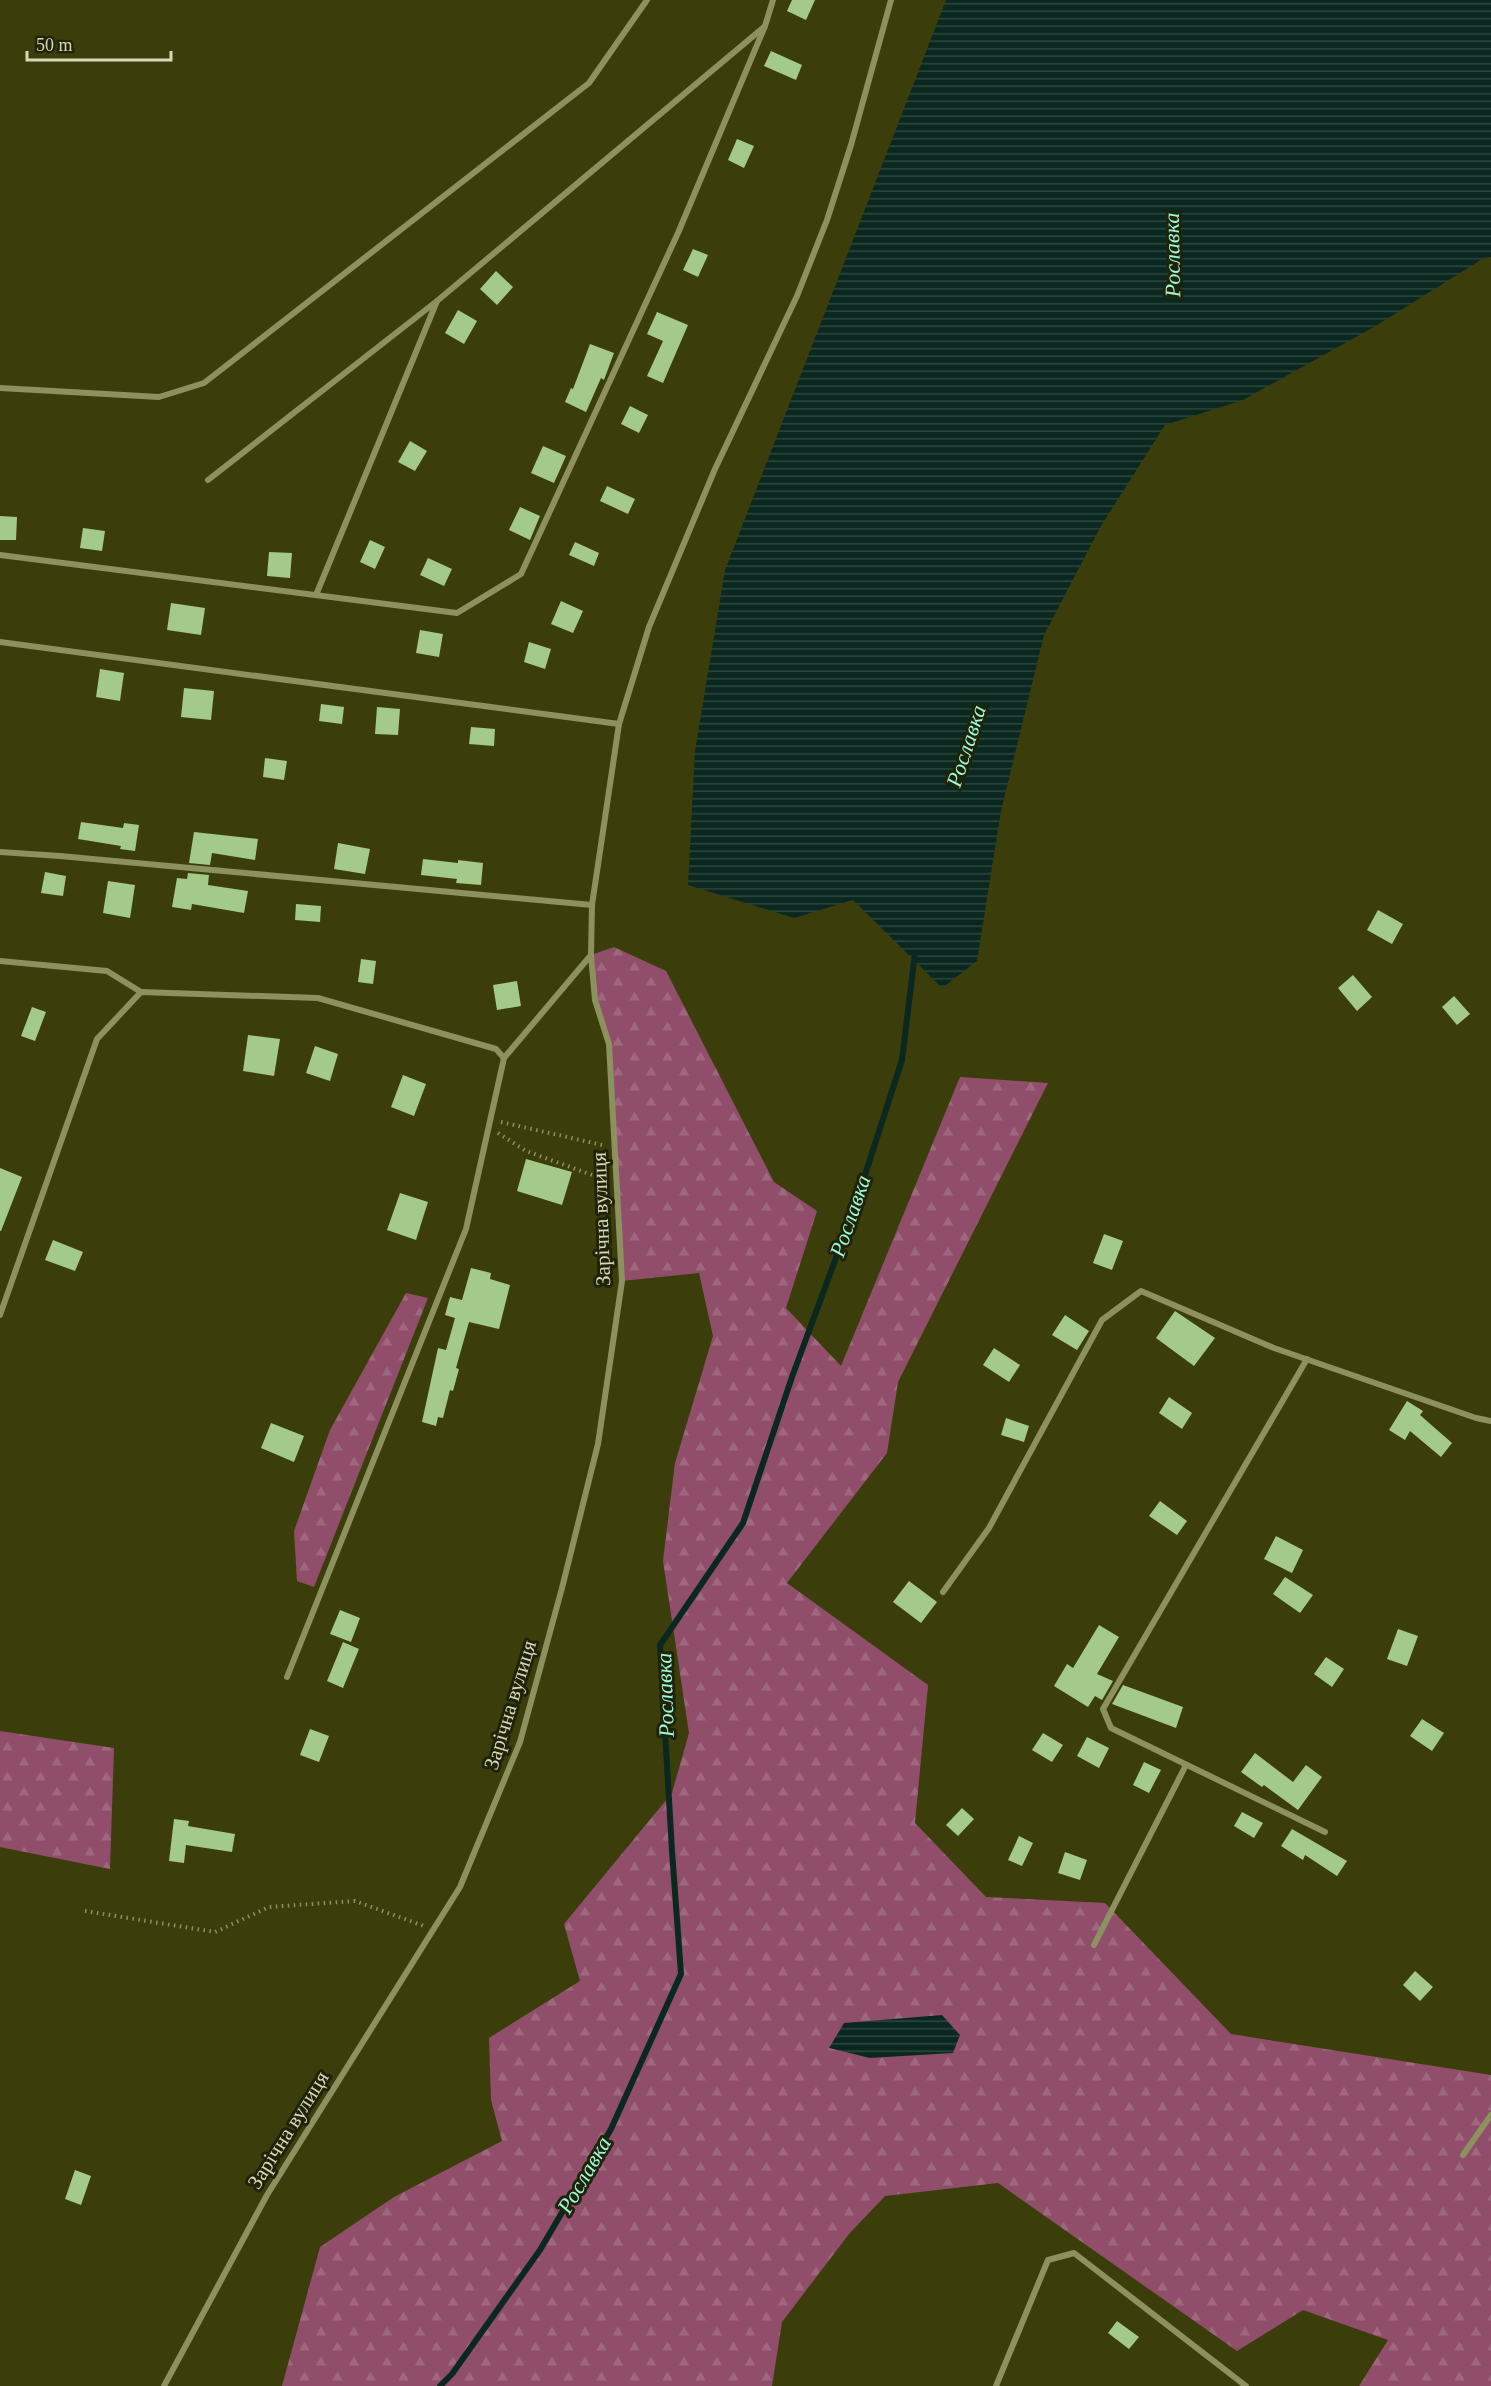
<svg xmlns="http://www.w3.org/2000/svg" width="1491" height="2386" font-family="Georgia,serif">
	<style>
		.forest { fill: url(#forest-firs) }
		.water { fill: url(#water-rules) }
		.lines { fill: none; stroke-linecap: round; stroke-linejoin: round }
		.stream { stroke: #0a2820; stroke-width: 6 }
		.building { fill: #a4ca8a }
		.path { stroke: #8d9067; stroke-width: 4; stroke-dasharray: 1.5 4.5; stroke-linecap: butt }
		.minor { stroke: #8c915f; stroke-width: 6 }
		.labels { text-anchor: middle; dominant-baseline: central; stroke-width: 6; stroke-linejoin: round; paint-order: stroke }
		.street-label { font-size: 21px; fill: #d5d9b9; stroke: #212309 }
		.water-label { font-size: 22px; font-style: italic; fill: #99fadd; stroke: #212309 }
	</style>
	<defs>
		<pattern id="forest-firs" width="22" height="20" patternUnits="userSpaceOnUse" patternTransform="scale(1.5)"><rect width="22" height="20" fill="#904e6b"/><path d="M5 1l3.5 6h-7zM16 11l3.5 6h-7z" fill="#9f677e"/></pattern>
		<pattern id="water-rules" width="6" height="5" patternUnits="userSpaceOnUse" patternTransform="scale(1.5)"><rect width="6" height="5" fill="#0a2820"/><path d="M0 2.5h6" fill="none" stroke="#2d473e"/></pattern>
	</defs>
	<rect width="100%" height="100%" fill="#3b3e0b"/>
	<g class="forest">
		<polygon points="614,947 666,971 774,1182 817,1211 786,1308 841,1366 960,1077 1048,1083 898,1382 887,1453 787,1583 928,1685 915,1823 986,1897 1105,1903 1231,2034 1491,2075 1491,2386 1359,2386 1388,2340 1303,2310 1237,2351 998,2183 885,2196 849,2234 782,2322 772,2386 282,2386 320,2247 394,2197 502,2141 491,2100 489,2038 580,1981 564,1924 672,1793 689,1733 663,1561 675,1463 713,1336 699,1273 622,1281 609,1044 595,1000 591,955"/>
		<polygon points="406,1293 428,1298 314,1587 297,1581 294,1531 330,1430"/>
		<polygon points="0,1731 114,1748 110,1869 0,1847"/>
	</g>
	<g class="water">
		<polygon points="946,0 1491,0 1491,257 1484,258 1374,327 1243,400 1165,425 1101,526 1044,635 1001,811 977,961 942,988 853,900 794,918 688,885 695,751 725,570"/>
		<polygon points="942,2015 960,2035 953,2053 870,2058 829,2048 844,2023"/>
	</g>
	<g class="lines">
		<polyline class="stream" points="440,2386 452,2374 540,2250 611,2129 681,1974 672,1851 660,1645 743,1523 792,1377 854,1209 902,1060 915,953"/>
	</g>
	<g class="building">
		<polygon points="792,0 815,0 806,20 787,11"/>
		<polygon points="771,51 802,65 796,80 764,66"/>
		<polygon points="737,139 754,146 744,168 728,160"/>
		<polygon points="693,249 708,255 698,277 683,270"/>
		<polygon points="496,271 513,287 497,305 480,289"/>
		<polygon points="458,310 477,321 464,344 445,333"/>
		<polygon points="657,312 688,325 663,383 647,376 663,341 647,334"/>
		<polygon points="590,344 614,353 604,380 601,378 586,412 565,402 571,388 573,389"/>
		<polygon points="630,406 648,415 639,433 621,424"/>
		<polygon points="410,441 427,451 415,471 398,462"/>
		<polygon points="543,446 566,456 554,483 531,473"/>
		<polygon points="607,486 635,499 628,514 600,501"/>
		<polygon points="520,507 540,516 530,540 509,530"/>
		<polygon points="0,516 17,517 16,540 0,540"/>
		<polygon points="83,528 105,531 102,551 80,548"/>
		<polygon points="370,540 385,547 375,569 360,562"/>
		<polygon points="575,542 599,553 594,566 569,555"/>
		<polygon points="269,552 292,553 290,578 267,576"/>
		<polygon points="428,558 452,569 444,586 420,575"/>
		<polygon points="561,601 583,611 573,633 551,624"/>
		<polygon points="171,603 205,608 201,635 167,630"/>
		<polygon points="420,630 443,634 439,657 416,653"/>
		<polygon points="529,642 551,649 545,669 524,662"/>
		<polygon points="100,669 124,673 120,701 96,697"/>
		<polygon points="184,688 214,691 211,720 181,717"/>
		<polygon points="321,704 344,707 342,724 319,721"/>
		<polygon points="377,707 400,709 398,735 375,734"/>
		<polygon points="471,727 495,729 494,746 469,744"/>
		<polygon points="265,758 287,761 284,780 263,777"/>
		<polygon points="81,822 123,828 124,823 139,825 135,851 120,849 121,846 78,839"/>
		<polygon points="194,832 258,839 255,860 212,853 210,865 189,863"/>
		<polygon points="338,843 370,849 365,874 334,869"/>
		<polygon points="423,859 458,863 458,860 483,863 481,885 456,883 457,879 421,875"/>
		<polygon points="45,872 66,876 63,896 41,893"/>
		<polygon points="188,873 209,875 208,885 248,891 244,913 192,904 191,910 172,907 177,878 187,879"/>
		<polygon points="108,881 135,885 130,918 103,913"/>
		<polygon points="296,904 321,906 320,922 295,920"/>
		<polygon points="1378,910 1403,924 1392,944 1367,930"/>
		<polygon points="361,959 376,961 373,984 358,982"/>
		<polygon points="1353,975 1372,997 1357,1011 1338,988"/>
		<polygon points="517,981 521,1006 497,1010 493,985"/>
		<polygon points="1454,996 1470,1014 1457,1025 1442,1007"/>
		<polygon points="32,1007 46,1012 35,1041 21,1036"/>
		<polygon points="248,1035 280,1039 274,1076 243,1071"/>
		<polygon points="315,1046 338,1054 330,1081 306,1073"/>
		<polygon points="403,1075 426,1084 414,1116 391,1107"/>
		<polygon points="526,1159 572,1172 562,1205 517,1191"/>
		<polygon points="0,1168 22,1177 1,1231 0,1231"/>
		<polygon points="400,1193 428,1202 416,1240 387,1230"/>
		<polygon points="1104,1234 1123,1241 1112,1270 1093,1263"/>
		<polygon points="53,1240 83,1252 75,1271 45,1260"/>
		<polygon points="471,1268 491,1273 490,1279 510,1285 499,1329 469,1322 456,1368 459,1369 453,1391 450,1390 443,1418 438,1417 436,1426 422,1422 438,1348 446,1350 455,1318 445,1315 450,1297 462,1300"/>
		<polygon points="1175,1311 1215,1338 1194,1366 1156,1338"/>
		<polygon points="1065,1315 1089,1331 1077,1350 1052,1335"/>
		<polygon points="994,1348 1020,1365 1009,1382 983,1365"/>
		<polygon points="1169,1397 1192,1413 1182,1429 1159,1413"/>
		<polygon points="1407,1401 1423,1411 1420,1415 1452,1443 1441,1457 1410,1431 1405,1440 1389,1430"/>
		<polygon points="1006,1418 1029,1426 1024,1442 1001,1435"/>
		<polygon points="271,1423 304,1436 294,1462 261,1448"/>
		<polygon points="1160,1501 1187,1521 1177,1535 1149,1516"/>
		<polygon points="1276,1536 1303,1550 1292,1573 1264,1559"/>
		<polygon points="1285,1577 1313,1595 1300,1613 1273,1594"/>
		<polygon points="909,1581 937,1602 921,1623 893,1602"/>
		<polygon points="340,1610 360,1618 351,1642 330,1634"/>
		<polygon points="1099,1625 1119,1637 1097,1674 1113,1681 1102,1700 1095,1696 1088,1707 1054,1686 1067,1664 1073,1668"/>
		<polygon points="1398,1629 1418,1636 1407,1666 1387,1659"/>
		<polygon points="343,1642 359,1649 343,1688 327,1681"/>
		<polygon points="1326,1657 1344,1669 1332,1687 1314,1674"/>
		<polygon points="1123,1685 1183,1707 1176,1728 1112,1704"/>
		<polygon points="1422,1719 1444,1733 1432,1751 1410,1736"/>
		<polygon points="310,1729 329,1736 319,1762 300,1755"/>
		<polygon points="1043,1733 1063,1745 1052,1762 1032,1750"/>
		<polygon points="1087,1737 1109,1748 1099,1768 1077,1756"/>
		<polygon points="1255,1753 1293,1782 1306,1765 1322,1777 1298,1810 1264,1785 1262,1787 1241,1772"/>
		<polygon points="1144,1762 1161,1770 1149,1793 1133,1785"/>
		<polygon points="962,1808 974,1819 958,1836 946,1825"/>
		<polygon points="1242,1812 1263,1823 1254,1838 1234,1826"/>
		<polygon points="174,1819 189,1821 188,1826 235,1834 232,1852 186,1845 184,1863 169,1861"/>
		<polygon points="1292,1829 1347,1861 1337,1876 1305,1855 1303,1860 1281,1846"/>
		<polygon points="1019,1836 1033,1843 1022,1866 1008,1860"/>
		<polygon points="1065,1852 1087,1860 1080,1880 1058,1873"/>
		<polygon points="1415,1971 1433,1987 1420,2001 1403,1985"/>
		<polygon points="75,2170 91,2176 81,2205 65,2199"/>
		<polygon points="1117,2321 1139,2337 1129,2349 1108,2333"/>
	</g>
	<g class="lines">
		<g class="path">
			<polyline points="501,1122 602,1145"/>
			<polyline points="498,1133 526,1151 606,1180"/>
			<polyline points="85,1911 215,1932 269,1907 355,1901 424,1926"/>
		</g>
		<g class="minor">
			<polyline points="0,388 159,397 204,383 589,83 647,0"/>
			<polyline points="208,480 437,301 764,27"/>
			<polyline points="0,555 457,613 521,574 678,233 765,26 773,0"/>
			<polyline points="316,595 437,301"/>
			<polyline points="0,642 619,724"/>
			<polyline points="0,852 60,856 592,905"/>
			<polyline points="0,961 107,971 141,992"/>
			<polyline points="0,1315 97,1039 141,992 318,998 496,1049 504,1058 591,955 592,905 619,724 649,627 715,469 797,296 827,220 851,145 891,0"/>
			<polyline points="1307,1359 1103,1709 1111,1728 1325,1832"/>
			<polyline points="943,1592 989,1528 1102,1320 1141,1291 1274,1348 1476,1418 1491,1421"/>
			<polyline points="287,1677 466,1229 504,1058"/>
			<polyline points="1094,1945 1186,1765"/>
			<polyline points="1463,2155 1491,2115"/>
			<polyline points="164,2386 267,2195 460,1887 520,1742 562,1588 598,1444 622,1281 609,1044 595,1000 591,955"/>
			<polyline points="996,2386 1048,2260 1074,2253 1246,2386"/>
		</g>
	</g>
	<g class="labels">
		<g class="street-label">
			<text transform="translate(601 1219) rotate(-92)">Зарічна вулиця</text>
			<text transform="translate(510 1705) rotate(-73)">Зарічна вулиця</text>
			<text transform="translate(288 2130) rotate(-58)">Зарічна вулиця</text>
		</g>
		<g class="water-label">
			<text transform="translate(1172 255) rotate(-91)">Рославка</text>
			<text transform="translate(966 746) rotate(-72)">Рославка</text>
			<text transform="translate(850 1216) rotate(-71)">Рославка</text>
			<text transform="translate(665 1695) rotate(-92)">Рославка</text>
			<text transform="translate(584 2175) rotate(-60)">Рославка</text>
		</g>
	</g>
	<path d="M27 51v9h144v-9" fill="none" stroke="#d5d9b9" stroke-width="3"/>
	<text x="36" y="51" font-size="18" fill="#d5d9b9" stroke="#212309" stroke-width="4.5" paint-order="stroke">50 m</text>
</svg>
